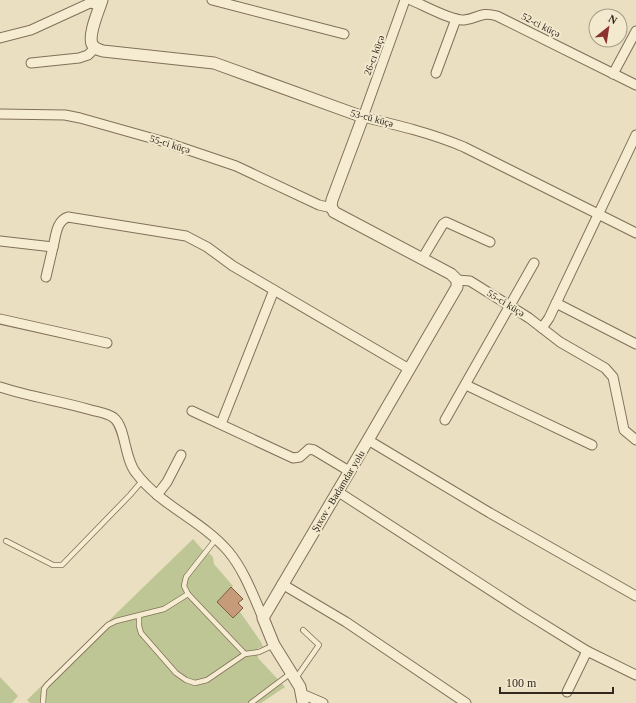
<svg xmlns="http://www.w3.org/2000/svg" width="636" height="703" font-family="'Times New Roman',serif">
	<style>
		.green { fill: #bfc695 }
		.building { fill: #c59b79; stroke: #7e5c41 }
		.lines { fill: none; stroke-linecap: round; stroke-linejoin: round }
		.service-casing { stroke: #817059; stroke-width: 6 }
		.minor-casing { stroke: #817059; stroke-width: 11 }
		.tertiary-casing { stroke: #817059; stroke-width: 13 }
		.service { stroke: #f5ecd2; stroke-width: 4.5 }
		.minor { stroke: #f5ecd2; stroke-width: 9 }
		.tertiary { stroke: #f5ecd2; stroke-width: 11 }
		.labels { text-anchor: middle; dominant-baseline: central; stroke-width: 4; stroke-linejoin: round; paint-order: stroke }
		.street-label { font-size: 10px; fill: #32281d; stroke: #f2e9cf }
	</style>
	<rect width="100%" height="100%" fill="#eadfc0"/>
	<g class="green">
		<polygon points="193,539 207,555 209,553 213,557 214,564 233,586 231,588 243,599 238,603 243,608 240,612 261,642 263,647 258,648 258,658 285,687 261,703 30,703 27,700"/>
		<polygon points="0,677 18,696 12,703 0,703"/>
	</g>
	<polygon class="building" points="231,587 243,599 238,603 243,608 233,618 217,602"/>
	<g class="lines">
		<defs>
			<g id="service">
				<polyline points="216,539 186,577 184,586 188,594 245,654 259,652 274,645"/>
				<polyline points="6,541 53,565 62,565 130,495 142,481"/>
				<polyline points="139,616 139,626 141,633 176,673 186,680 195,683 207,680 245,654"/>
				<polyline points="296,678 319,645 303,630"/>
				<polyline points="43,703 44,689 47,685 108,625 116,621 164,609 188,594"/>
				<polyline points="251,703 291,673"/>
			</g>
			<g id="minor">
				<polyline points="212,0 344,34"/>
				<path d="M405 0 363 117C397 125 431 133 464 147L636 233"/>
				<path d="M411 0C423 5 452 21 464 20 478 19 479 11 497 16L636 85"/>
				<polyline points="0,38 31,30 90,3 101,5"/>
				<polyline points="31,63 79,58 88,55 95,48"/>
				<polyline points="436,73 456,19"/>
				<polyline points="613,74 636,31"/>
				<polyline points="0,114 65,115 80,118 165,142 236,166 319,205 332,208"/>
				<path d="M0 241 53 247C56 236 56 221 68 217L186 236 207 247 233 266 409 369"/>
				<polyline points="422,259 443,224 446,222 490,242"/>
				<polyline points="46,277 53,247"/>
				<polyline points="457,280 470,281 529,318 560,342 605,368 613,377 624,430 636,440"/>
				<polyline points="556,303 636,344"/>
				<polyline points="0,319 107,343"/>
				<polyline points="542,328 549,318 636,135"/>
				<polyline points="466,385 592,445"/>
				<path d="M0 387C30 397 61 401 91 410 98 412 108 413 114 418 126 428 124 458 136 473 161 506 201 520 228 551 244 570 253 595 263 618"/>
				<polyline points="192,411 293,458 300,457 309,449 314,450 349,471"/>
				<polyline points="445,420 534,263"/>
				<polyline points="221,424 274,290"/>
				<polyline points="368,440 490,513 636,596"/>
				<polyline points="337,491 524,612 587,651 636,675"/>
				<polyline points="157,495 167,482 181,455"/>
				<polyline points="282,584 346,622 466,703"/>
				<polyline points="567,692 587,651"/>
				<polyline points="302,694 323,703"/>
			</g>
			<path id="tertiary" d="M102 0C99 10 88 34 92 44 94 48 99 50 103 51L214 63 363 117 332 200 331 206 334 212 451 274 457 280V287L368 440 263 618 274 645 300 687 303 703"/>
		</defs>
		<use href="#service" class="service-casing"/>
		<use href="#minor" class="minor-casing"/>
		<use href="#tertiary" class="tertiary-casing"/>
		<use href="#service" class="service"/>
		<use href="#minor" class="minor"/>
		<use href="#tertiary" class="tertiary"/>
	</g>
	<g class="labels">
		<g class="street-label">
			<text transform="translate(541 25) rotate(27)">52-ci küçə</text>
			<text transform="translate(374 55) rotate(-70)">26-cı küçə</text>
			<text transform="translate(372 118) rotate(15)">53-cü küçə</text>
			<text transform="translate(170 144) rotate(17)">55-ci küçə</text>
			<text transform="translate(506 303) rotate(32)">55-ci küçə</text>
			<text transform="translate(338 491) rotate(-59)">Şıxov - Badamdar yolu</text>
		</g>
	</g>
	<g transform="translate(608 28) rotate(30)"><circle r="19" fill="#f2e9cf" stroke="#a59c88"/>
	<path d="M0-3L7 15L0 10L-7 15Z" fill="#8b312e"/>
	<text y="-6" font-size="11" font-weight="bold" text-anchor="middle" fill="#32281d">N</text>
	</g>
	<path d="M500 687v6h113v-6" fill="none" stroke="#32281d" stroke-width="2"/>
	<text x="506" y="687" font-size="12" fill="#32281d" stroke="#f2e9cf" stroke-width="3" paint-order="stroke">100 m</text>
</svg>
